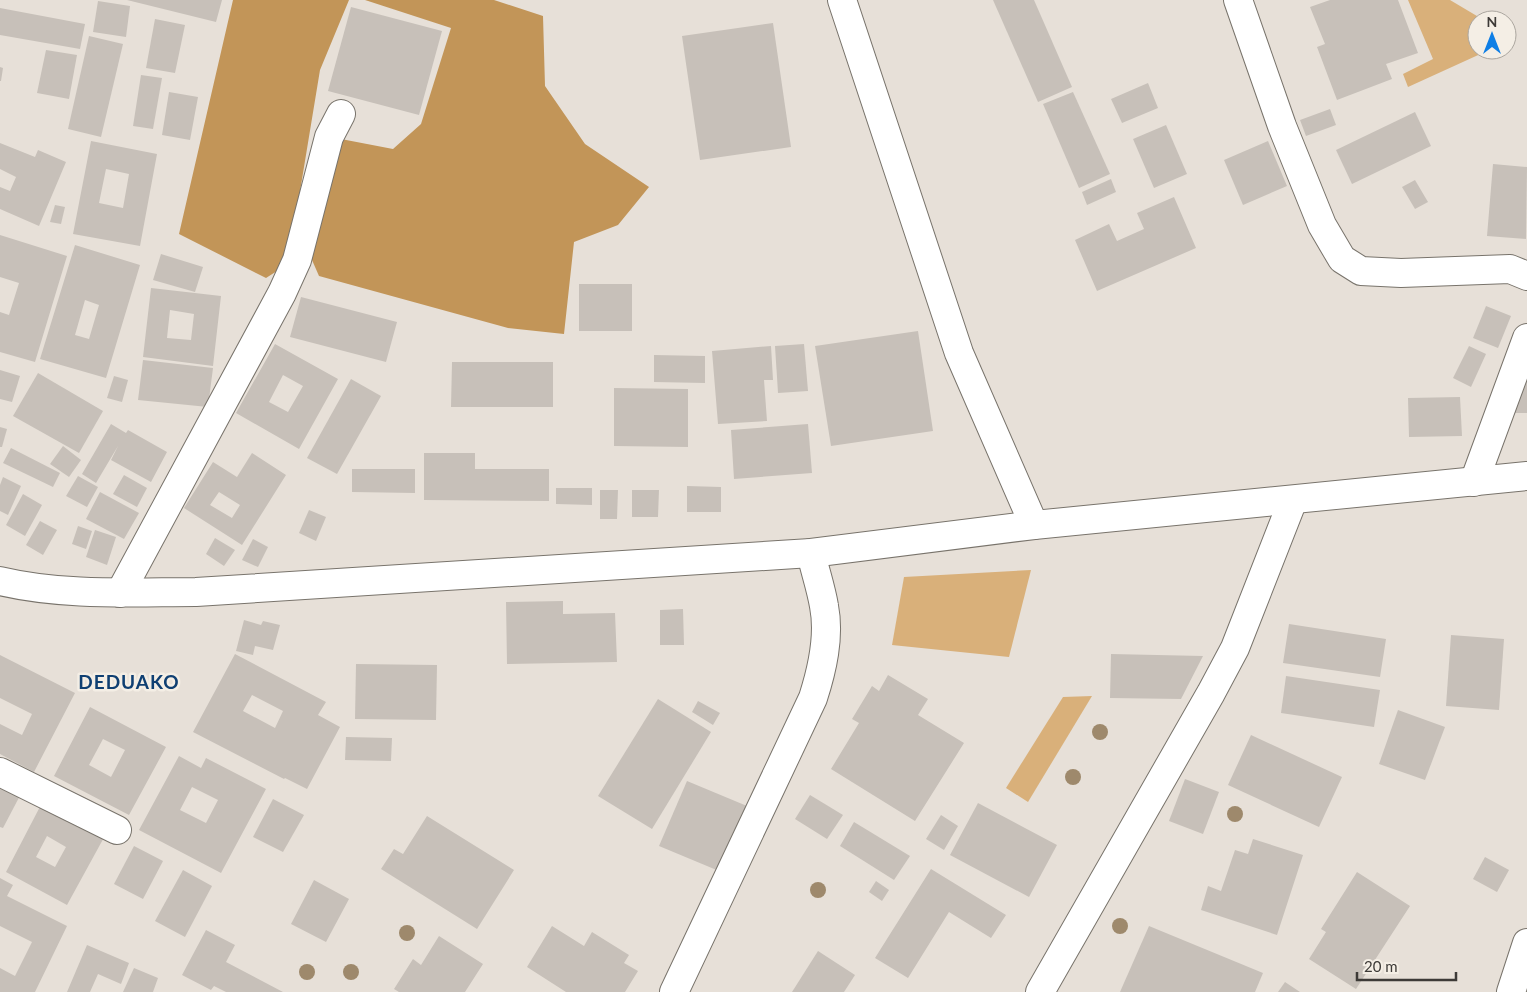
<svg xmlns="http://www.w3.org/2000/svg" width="1527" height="992" font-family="Lato,sans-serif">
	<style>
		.green { fill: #d9b07a }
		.forest { fill: #c29558 }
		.building { fill: #c7c0b9; fill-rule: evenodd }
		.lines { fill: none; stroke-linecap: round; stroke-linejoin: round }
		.minor-casing { stroke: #78736b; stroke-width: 30 }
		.minor { stroke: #fff; stroke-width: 28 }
		.tree { fill: #9e896c }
		.labels { text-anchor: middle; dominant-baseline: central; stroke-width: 5; stroke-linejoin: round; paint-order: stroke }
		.district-label { font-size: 19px; font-weight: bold; letter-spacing: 1px; fill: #0f3f72; stroke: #f4eee5 }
	</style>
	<rect width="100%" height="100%" fill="#e7e0d8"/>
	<g class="green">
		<polygon points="1408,0 1450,0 1482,19 1477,20 1477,50 1487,51 1408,87 1403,74 1433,59"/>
		<polygon points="1031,570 1009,657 892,645 904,577"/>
		<polygon points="1092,696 1028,802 1006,788 1063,697"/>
	</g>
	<g class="forest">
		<polygon points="233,0 349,0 320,70 288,264 266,278 179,234"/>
		<polygon points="365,0 494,0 543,16 545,86 585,144 649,187 618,225 574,242 564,334 508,328 319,276 305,244 341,139 393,149 421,124 451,28"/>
	</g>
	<g class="building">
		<polygon points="127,0 222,0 216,22"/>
		<polygon points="993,0 1034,0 1072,87 1038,102"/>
		<polygon points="1330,0 1398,0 1418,53 1386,64 1392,79 1337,100 1317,47 1325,44 1310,7"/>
		<polygon points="98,1 130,6 126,37 93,32"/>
		<polygon points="351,7 442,31 419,115 328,91"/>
		<polygon points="0,8 85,24 80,49 0,35"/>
		<polygon points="155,19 185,25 175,73 146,68"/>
		<polygon points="773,23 791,147 700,160 682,36"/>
		<polygon points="89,36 123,44 101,137 68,129"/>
		<polygon points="46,50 77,55 69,99 37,93"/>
		<polygon points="0,67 3,68 1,81 0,81"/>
		<polygon points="141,75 162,78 153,129 133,126"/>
		<polygon points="1148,83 1158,108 1122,123 1111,99"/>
		<polygon points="169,92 198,97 190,140 162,135"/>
		<polygon points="1073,92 1110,174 1079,188 1043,104"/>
		<polygon points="1330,109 1336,125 1306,136 1300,120"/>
		<polygon points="1415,112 1431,146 1352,184 1336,150"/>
		<polygon points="1166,125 1187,174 1154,188 1133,139"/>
		<path d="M91 141 157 154 140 246 73 234ZM106 169 129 174 123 208 99 203Z"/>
		<polygon points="1268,141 1287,186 1243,205 1224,160"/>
		<polygon points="0,143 35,157 38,150 66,162 39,226 0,209 0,187 10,191 16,177 0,169"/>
		<polygon points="1493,164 1527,167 1526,239 1487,236"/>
		<polygon points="1111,179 1116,192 1087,205 1082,192"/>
		<polygon points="1415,180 1428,202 1415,209 1402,187"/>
		<polygon points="1174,197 1196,248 1097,291 1075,240 1109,224 1117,241 1144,229 1137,213"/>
		<polygon points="55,205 65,207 61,224 50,222"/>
		<polygon points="0,235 67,256 35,362 0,352 0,312 9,315 19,283 0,277"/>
		<path d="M75 245 140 265 106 378 40 359ZM85 300 99 305 89 339 75 335Z"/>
		<polygon points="161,254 203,267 195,292 153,280"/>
		<rect x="579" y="284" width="53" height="47"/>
		<path d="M151 288 221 296 213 366 143 357ZM170 310 194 314 191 340 167 338Z"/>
		<polygon points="301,297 397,322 386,362 290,337"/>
		<polygon points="1486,306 1511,316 1498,348 1473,338"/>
		<polygon points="918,331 933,431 831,446 815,346"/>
		<path d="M275 344 338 379 299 449 236 413ZM283 375 303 386 288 412 269 402Z"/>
		<polygon points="804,344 808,391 778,393 775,346"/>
		<polygon points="771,346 773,380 764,380 767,421 718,424 712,351"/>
		<polygon points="1469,346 1486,354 1471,387 1453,378"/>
		<polygon points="654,355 705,356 705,383 654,382"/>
		<polygon points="143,360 213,368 208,407 138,400"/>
		<polygon points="452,362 553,362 553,407 451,407"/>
		<polygon points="0,370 20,376 12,402 0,399"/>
		<polygon points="38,373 103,411 79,453 13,416"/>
		<polygon points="114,376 128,380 122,402 107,398"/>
		<polygon points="351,379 381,396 337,474 307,458"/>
		<polygon points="1527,379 1527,413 1511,413"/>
		<polygon points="614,388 688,389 688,447 614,446"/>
		<polygon points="1460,397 1462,436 1409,437 1408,398"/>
		<polygon points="111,424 126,433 128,430 167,452 151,482 111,460 118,446 96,483 82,474"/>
		<polygon points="808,424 812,473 734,479 731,430"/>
		<polygon points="0,427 7,429 2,447 0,447"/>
		<polygon points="63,446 81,460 69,477 50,464"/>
		<polygon points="11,448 60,473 53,487 3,463"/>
		<path d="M252 453 286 475 242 545 184 508 213 462 237 477ZM219 492 240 505 232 518 210 505Z"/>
		<polygon points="424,453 475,453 475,469 549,469 549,501 424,500"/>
		<polygon points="352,469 415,469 415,493 352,492"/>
		<polygon points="124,475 147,488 137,507 113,494"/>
		<polygon points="78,476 98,487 87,507 66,496"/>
		<polygon points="3,477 21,486 8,515 0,511 0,485"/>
		<polygon points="687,486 721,487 721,512 687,512"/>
		<polygon points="556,488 592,488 592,505 556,504"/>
		<polygon points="600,490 618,490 617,519 600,519"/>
		<polygon points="632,490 659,490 658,517 632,517"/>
		<polygon points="100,492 139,513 124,539 86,519"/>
		<polygon points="23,494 42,505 25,536 6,525"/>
		<polygon points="309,510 326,517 316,541 299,533"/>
		<polygon points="40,521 57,530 43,555 26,545"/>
		<polygon points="78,526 92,531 86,549 72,544"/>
		<polygon points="95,530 116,537 107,565 86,557"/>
		<polygon points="215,538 235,550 224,566 206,554"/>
		<polygon points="253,539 268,547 258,567 242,560"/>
		<polygon points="563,601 563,614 615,613 617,662 507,664 506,602"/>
		<polygon points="683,609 684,645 660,645 660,610"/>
		<polygon points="244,620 261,625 263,621 280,625 273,650 255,646 253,655 236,651"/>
		<polygon points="1289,624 1386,639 1380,677 1283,663"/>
		<polygon points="1451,635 1504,639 1499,710 1446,706"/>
		<path d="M235 654 326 702 318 715 340 727 307 789 285 778 284 779 193 732ZM252 695 283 711 275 728 243 711Z"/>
		<polygon points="1111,654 1203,656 1181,699 1110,698"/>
		<polygon points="0,655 75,693 34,772 0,754 0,724 22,735 32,714 0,698"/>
		<polygon points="356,664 437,665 436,720 355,719"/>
		<polygon points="888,675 928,699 918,715 964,743 915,821 831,769 859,723 852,719 872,686 879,691"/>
		<polygon points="1286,676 1380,690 1374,727 1281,713"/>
		<polygon points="658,699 711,732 652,829 598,796"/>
		<polygon points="698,701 720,713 713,725 692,712"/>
		<path d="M90 707 166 747 129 815 54 776ZM103 739 125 750 111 777 89 765Z"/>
		<polygon points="1398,710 1445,727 1425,780 1379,764"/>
		<polygon points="1251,735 1342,777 1319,827 1228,785"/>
		<polygon points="346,737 392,738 391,761 345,760"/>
		<path d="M179 756 201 768 206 758 266 789 221 873 139 830ZM192 787 218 800 206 823 180 810Z"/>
		<polygon points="0,775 24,788 3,828 0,827"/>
		<polygon points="1185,779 1219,792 1203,834 1169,821"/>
		<polygon points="687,781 747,806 719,871 659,846"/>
		<polygon points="810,795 843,815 827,839 795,819"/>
		<path d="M44 799 107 832 67 905 6 872ZM47 836 66 847 55 867 36 857Z"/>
		<polygon points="273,799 304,815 283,852 253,837"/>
		<polygon points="978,803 1057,845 1029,897 950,855"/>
		<polygon points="941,815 958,826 944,850 926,839"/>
		<polygon points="427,816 514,870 477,929 381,869 394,849 403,854"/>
		<polygon points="854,822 910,856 894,880 840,846"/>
		<polygon points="1253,839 1303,855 1277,935 1201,910 1208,886 1221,891 1235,850 1248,854"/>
		<polygon points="134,846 163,861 143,899 114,884"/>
		<polygon points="1485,857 1509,870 1497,892 1473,879"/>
		<polygon points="931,869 1006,915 991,938 949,912 908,978 875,958"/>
		<polygon points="183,870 212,886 185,937 155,921"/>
		<polygon points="1357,872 1410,906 1356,989 1309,959 1326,932 1321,929"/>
		<polygon points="0,878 13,885 7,896 67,926 35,992 0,992 0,968 15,976 32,942 0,926"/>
		<polygon points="314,880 349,899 326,942 291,924"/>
		<polygon points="876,881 889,890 882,901 869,892"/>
		<polygon points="552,926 584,946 592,932 629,955 624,963 638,971 625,992 566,992 527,967"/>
		<polygon points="1149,926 1263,973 1255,992 1120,992"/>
		<polygon points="206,930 235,945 226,962 283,992 226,992 214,986 211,990 182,975"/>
		<polygon points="439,936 483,964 465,992 399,992 394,989 413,959 421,965"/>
		<polygon points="87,945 129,963 121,984 98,974 90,992 67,992"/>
		<polygon points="818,951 855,975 844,992 792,992"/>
		<polygon points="134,968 158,978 153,992 123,992"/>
		<polygon points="1285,982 1300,992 1278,992"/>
	</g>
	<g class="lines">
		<defs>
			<g id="minor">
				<polyline points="842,0 959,353 1034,525"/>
				<polyline points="1238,0 1282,126 1322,225 1342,259 1361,271 1401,273 1510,269 1527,276"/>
				<polyline points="1474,482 1527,338"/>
				<path d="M0 581C63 596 131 592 196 592L811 553 1034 525 1527 476"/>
				<polyline points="120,593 282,293 297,260 329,137 341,114"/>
				<polyline points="0,772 117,830"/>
				<path d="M674 992 813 698C822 670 830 637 824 606 821 588 815 571 811 553"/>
				<polyline points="1040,992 1211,693 1235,648 1293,500"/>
				<polyline points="1511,992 1527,943"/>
			</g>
		</defs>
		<use href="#minor" class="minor-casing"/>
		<use href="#minor" class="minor"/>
	</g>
	<g class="tree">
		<circle cx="1100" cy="732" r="8"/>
		<circle cx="1073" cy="777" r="8"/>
		<circle cx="1235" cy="814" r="8"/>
		<circle cx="818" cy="890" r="8"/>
		<circle cx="1120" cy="926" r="8"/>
		<circle cx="407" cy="933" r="8"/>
		<circle cx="307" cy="972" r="8"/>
		<circle cx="351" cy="972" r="8"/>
	</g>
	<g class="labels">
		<g class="district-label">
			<text x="129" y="681">DEDUAKO</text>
		</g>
	</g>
	<g transform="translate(1492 35)"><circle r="24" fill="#f4eee5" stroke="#aba69f"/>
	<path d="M0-4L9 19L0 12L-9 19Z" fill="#0e7ee5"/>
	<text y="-8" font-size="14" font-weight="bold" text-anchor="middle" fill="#3d3a37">N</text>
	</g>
	<path d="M1357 972v8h99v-8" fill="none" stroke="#3d3a37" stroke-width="2.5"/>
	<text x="1364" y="972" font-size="15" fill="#3d3a37" stroke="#f4eee5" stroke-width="4" paint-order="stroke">20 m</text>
</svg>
